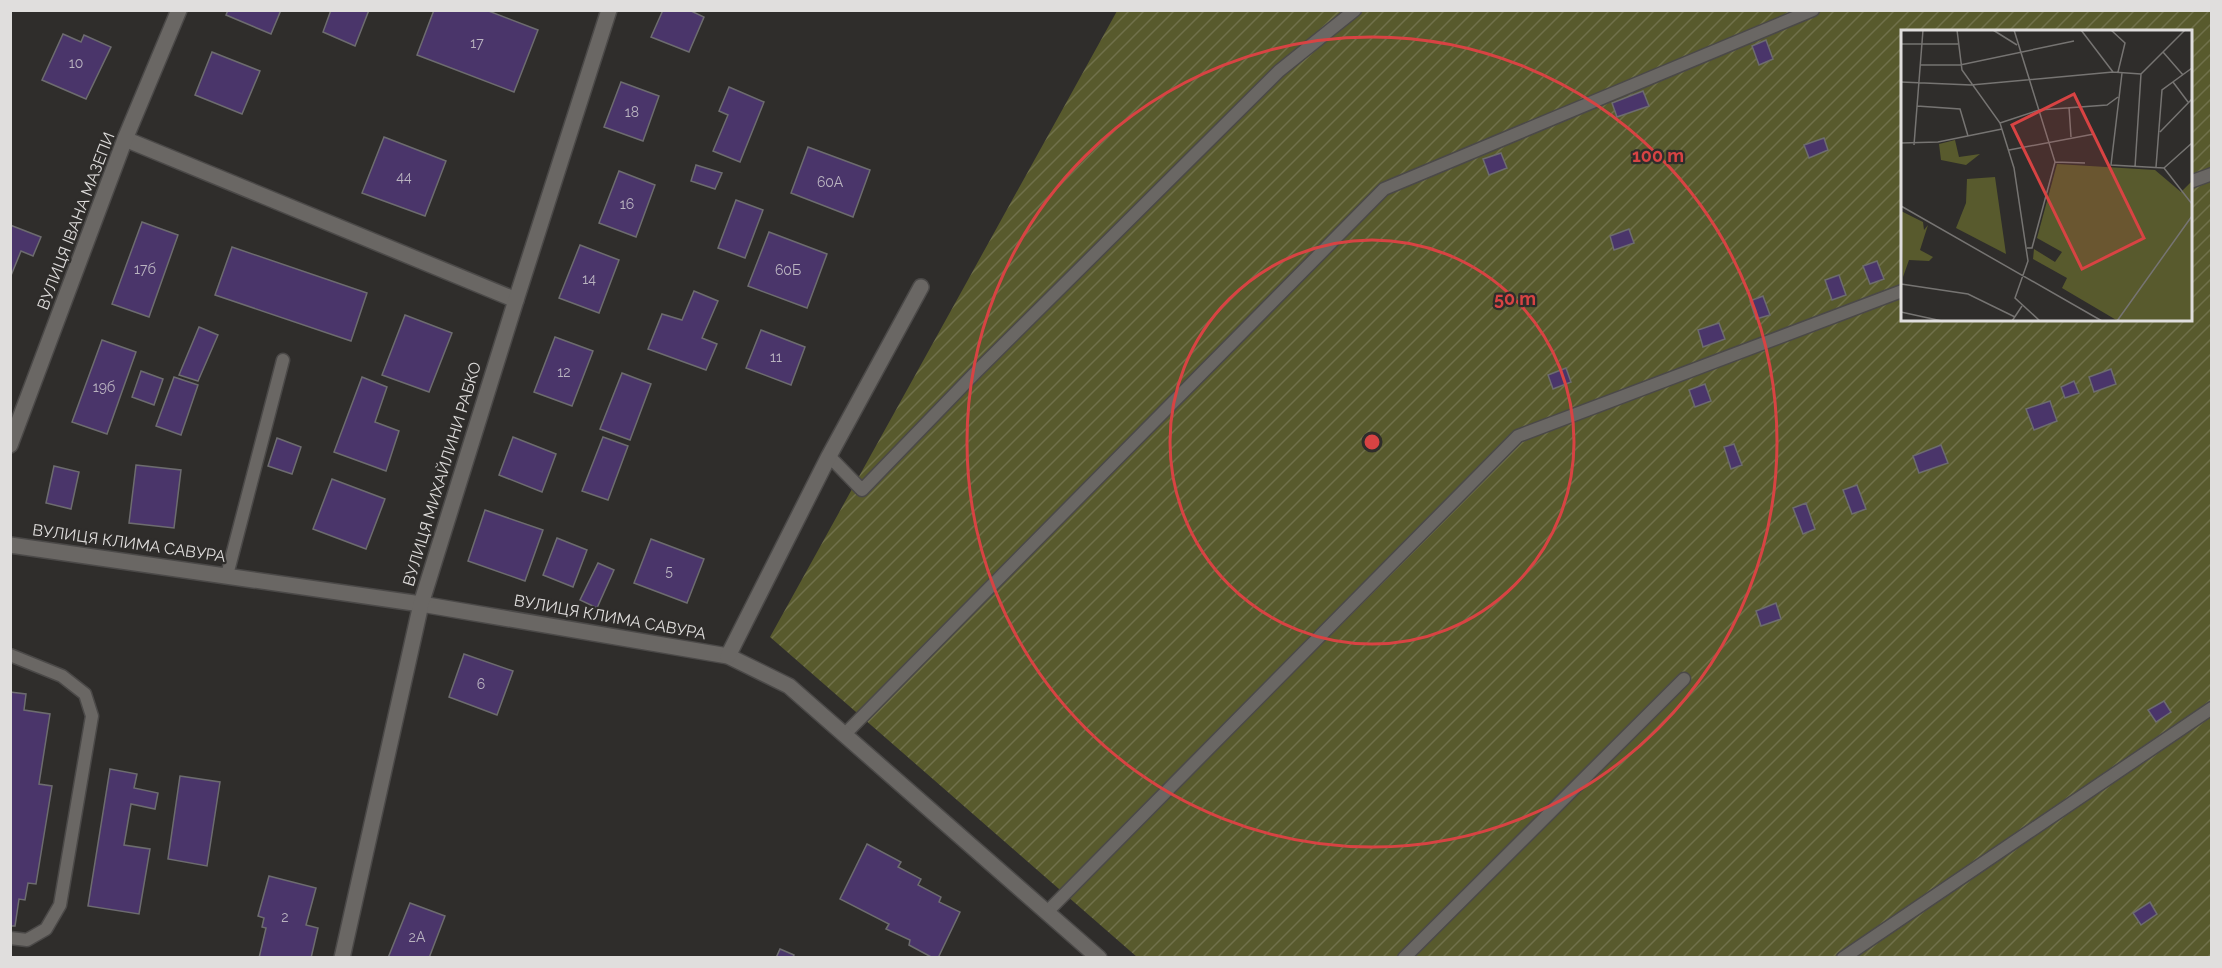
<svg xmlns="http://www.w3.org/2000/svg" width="2222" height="968" font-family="Raleway,sans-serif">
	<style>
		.garden { fill: url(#garden-furrows); fill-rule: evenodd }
		.building { fill: #4a356a; stroke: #6d6c6f; stroke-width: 1.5 }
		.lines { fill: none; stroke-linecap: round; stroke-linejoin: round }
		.lane-casing { stroke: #4b4948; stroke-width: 15 }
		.street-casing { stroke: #4b4948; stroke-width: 18 }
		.lane { stroke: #6a6764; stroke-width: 12 }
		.street { stroke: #6a6764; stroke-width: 15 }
		.ring { fill: none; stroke: #d84343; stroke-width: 3 }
		.labels { text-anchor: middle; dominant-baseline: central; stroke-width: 4.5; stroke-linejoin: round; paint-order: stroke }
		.number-label { font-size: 14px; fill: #bab4c0 }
		.street-label { font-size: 16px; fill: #e0dedd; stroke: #2f2d2b }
		.inset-road { fill: none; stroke: #767472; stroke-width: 1.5 }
		.view { fill: #d84343; fill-opacity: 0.15; stroke: #d84343; stroke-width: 3 }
		.inset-edge { fill: none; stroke: #e0dedd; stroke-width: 3 }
		.centre { fill: #d84343; stroke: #2f2d2b; stroke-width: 3 }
		.ring-label { font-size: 18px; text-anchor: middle; font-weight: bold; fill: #d84343; stroke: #2f2d2b; stroke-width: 4.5; stroke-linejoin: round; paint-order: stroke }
	</style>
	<defs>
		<pattern id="garden-furrows" width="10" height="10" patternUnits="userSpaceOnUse" patternTransform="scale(1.5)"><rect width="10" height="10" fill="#585a2d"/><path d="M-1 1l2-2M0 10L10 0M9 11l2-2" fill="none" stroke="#70714b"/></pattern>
	</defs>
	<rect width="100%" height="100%" fill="#2f2d2b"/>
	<path class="garden" d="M1117 11H2211V957H1137L770 637ZM1902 32H2190V320H1902Z"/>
	<g class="building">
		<polygon points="228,10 281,10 271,34 226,15"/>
		<polygon points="331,10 369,10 355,46 323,32"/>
		<polygon points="434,10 486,10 538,30 514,92 417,55"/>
		<polygon points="663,10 689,10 704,17 689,52 651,37"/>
		<polygon points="63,34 81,42 84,35 111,47 86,99 42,80"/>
		<polygon points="1766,40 1773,59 1759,65 1752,46"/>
		<polygon points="212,52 260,71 242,114 195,95"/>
		<polygon points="621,82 659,96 643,141 604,127"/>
		<polygon points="729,87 764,102 740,162 713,151 728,115 719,111"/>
		<polygon points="1643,91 1649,106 1617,117 1612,103"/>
		<polygon points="384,137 446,161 425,216 362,193"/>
		<polygon points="1824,138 1828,150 1809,158 1804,145"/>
		<polygon points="808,147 870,170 853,217 791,193"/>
		<polygon points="1501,153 1507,168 1489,175 1483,159"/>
		<polygon points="696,165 722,173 715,189 691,181"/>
		<polygon points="619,171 655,185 636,237 599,223"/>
		<polygon points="736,200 763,210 745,258 718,248"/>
		<polygon points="142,222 178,235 149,317 112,304"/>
		<polygon points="10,225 41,237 33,256 21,251 10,278"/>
		<polygon points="1629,229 1634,243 1614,250 1610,236"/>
		<polygon points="769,232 827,254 807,308 748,286"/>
		<polygon points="580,245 619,260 599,313 559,298"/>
		<polygon points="232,247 367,293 351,341 215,295"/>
		<polygon points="1877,261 1884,279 1870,284 1863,266"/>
		<polygon points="1839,275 1846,295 1832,300 1825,280"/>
		<polygon points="694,291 718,301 702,338 717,344 706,370 648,349 662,314 682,320"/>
		<polygon points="1763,296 1770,315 1756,319 1750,301"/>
		<polygon points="405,315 452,333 429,392 382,375"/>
		<polygon points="1719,323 1725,339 1703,347 1698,330"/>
		<polygon points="199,327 218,335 198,381 179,375"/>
		<polygon points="761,330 805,347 791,385 746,368"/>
		<polygon points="555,337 593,351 572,406 534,392"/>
		<polygon points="102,340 136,352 107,434 72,422"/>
		<polygon points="1566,368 1571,382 1553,389 1548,375"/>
		<polygon points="2111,369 2116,384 2094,392 2089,377"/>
		<polygon points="141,371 163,379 154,405 132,397"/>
		<polygon points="622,373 651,384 630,440 600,429"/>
		<polygon points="174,377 198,385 181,435 156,426"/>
		<polygon points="362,377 387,387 375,422 399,431 386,471 334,452"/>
		<polygon points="2074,381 2079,393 2065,398 2061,387"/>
		<polygon points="1705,384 1711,401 1695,407 1689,390"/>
		<polygon points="2050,401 2057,421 2034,430 2026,409"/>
		<polygon points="513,437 556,454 542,492 499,475"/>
		<polygon points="603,437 628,446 608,500 582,491"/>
		<polygon points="277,438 301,447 292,474 268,466"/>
		<polygon points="1734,444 1742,465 1731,469 1724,447"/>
		<polygon points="1941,445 1948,463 1919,473 1913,456"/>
		<polygon points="136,465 181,470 174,528 129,523"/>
		<polygon points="54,466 79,472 71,509 46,503"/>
		<polygon points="332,479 385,499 366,549 313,529"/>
		<polygon points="1857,485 1866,509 1852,514 1843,490"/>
		<polygon points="1806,503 1815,529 1803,534 1793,508"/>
		<polygon points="485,510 543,530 525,581 468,561"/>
		<polygon points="557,538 587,550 573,587 543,575"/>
		<polygon points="651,539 704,559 687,603 634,583"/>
		<polygon points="598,563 614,570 597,608 580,600"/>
		<polygon points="1776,603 1781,619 1761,626 1756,611"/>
		<polygon points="464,654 513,671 497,715 449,697"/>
		<polygon points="10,692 26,694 24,710 50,714 39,784 52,786 36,884 28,883 25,900 19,899 15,926 10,926"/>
		<polygon points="2164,701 2171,712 2156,722 2148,710"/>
		<polygon points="110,769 137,774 134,788 158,793 155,809 131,804 124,845 150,849 139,914 88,906"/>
		<polygon points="180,776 220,782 207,866 168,859"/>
		<polygon points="867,844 901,862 898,867 921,879 918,885 941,897 939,902 960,912 938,958 933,958 909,945 910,940 886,929 889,924 840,899"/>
		<polygon points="269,876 316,888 306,925 318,928 311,958 259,958 266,928 262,927 264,918 258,916"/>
		<polygon points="2150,902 2157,914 2141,925 2133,913"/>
		<polygon points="410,903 445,916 429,958 388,958"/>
		<polygon points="780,949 794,955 793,958 776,958"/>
	</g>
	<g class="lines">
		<defs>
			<g id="lane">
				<polyline points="2190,182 2212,174"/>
				<polyline points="829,456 862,490 977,371 1279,71 1355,10"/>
				<polyline points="227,575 283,360"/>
				<polyline points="10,655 62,676 85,694 92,716 60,905 46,929 27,940 10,938"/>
				<polyline points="844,735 1384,189 1813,10"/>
				<polyline points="1047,912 1518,436 1902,291"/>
				<polyline points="1404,958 1684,679"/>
				<polyline points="1843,958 2212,708"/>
			</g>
			<g id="street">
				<polyline points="125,139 516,300"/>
				<polyline points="10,445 125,139 179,10"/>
				<polyline points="10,545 421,604 728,656 789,686 1099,958"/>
				<polyline points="728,656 829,456 921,287"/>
				<polyline points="342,958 421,604 516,300 609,10"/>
			</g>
		</defs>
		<use href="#lane" class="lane-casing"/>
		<use href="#street" class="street-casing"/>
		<use href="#lane" class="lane"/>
		<use href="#street" class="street"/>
	</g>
	<g class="ring">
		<circle cx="1372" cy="442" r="202"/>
		<circle cx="1372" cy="442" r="405"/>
	</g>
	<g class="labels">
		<g class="number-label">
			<text x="477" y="43">17</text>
			<text x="76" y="63">10</text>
			<text x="632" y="112">18</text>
			<text x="404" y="177">44</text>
			<text x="830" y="182">60А</text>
			<text x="627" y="204">16</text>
			<text x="145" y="269">17б</text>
			<text x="788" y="270">60Б</text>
			<text x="589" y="279">14</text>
			<text x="776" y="357">11</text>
			<text x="564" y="372">12</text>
			<text x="104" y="387">19б</text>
			<text x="669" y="571">5</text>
			<text x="481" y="684">6</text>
			<text x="285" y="917">2</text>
			<text x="417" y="937">2А</text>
		</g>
		<g class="street-label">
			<text transform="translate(76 221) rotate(-69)">ВУЛИЦЯ ІВАНА МАЗЕПИ</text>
			<text transform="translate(442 474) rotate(-73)">ВУЛИЦЯ МИХАЙЛИНИ РАБКО</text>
			<text transform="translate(129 543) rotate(8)">ВУЛИЦЯ КЛИМА САВУРА</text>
			<text transform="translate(610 617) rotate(10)">ВУЛИЦЯ КЛИМА САВУРА</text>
		</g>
	</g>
	<g transform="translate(1901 30)">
		<rect width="291" height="291" fill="#2f2d2b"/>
		<path d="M0 181 22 192 23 200 27 195 19 220 32 227 28 231 8 230 2 247Z" fill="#585a2d"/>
		<path d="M54 110 58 127 79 124 65 135 40 130 38 114ZM156 134 254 140 280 162 291 151V291H217L161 258 166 248 132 229 133 219 154 232 161 222 136 208ZM94 147 105 224 55 198 65 173 66 149Z" fill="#585a2d"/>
		<path class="inset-road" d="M56 0 61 40 99 93 113 138 127 231 114 268 139 291M92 0 116 15M113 0 154 132 131 218H126M180 0 212 42M210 0 224 13 217 42M0 14H57M262 22 282 45M19 35H59L173 11M221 43 210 135 263 138 291 174M240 44 284 0M0 52 70 55 212 42 240 44M272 52 287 72M16 76 59 79 67 106M168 77 170 107M99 93 138 80 206 75 217 67M259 102 291 69M0 113 37 112 101 99M13 115 22 0M108 120 193 104M154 132 184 133M234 137 240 44M255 137 261 60 291 38M263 138 291 113M0 176 201 291M0 254 67 264 114 287M0 282 41 291M111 291 121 276M216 291 291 186"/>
		<path class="view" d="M173 64 243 208 181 239 111 95Z"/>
		<rect width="291" height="291" class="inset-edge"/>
	</g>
	<circle cx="1372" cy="442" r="9" class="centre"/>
	<g class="ring-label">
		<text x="1658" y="162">100 m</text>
		<text x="1515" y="305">50 m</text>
	</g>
	<rect width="2222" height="968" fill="none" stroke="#e0dedd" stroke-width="24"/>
</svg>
